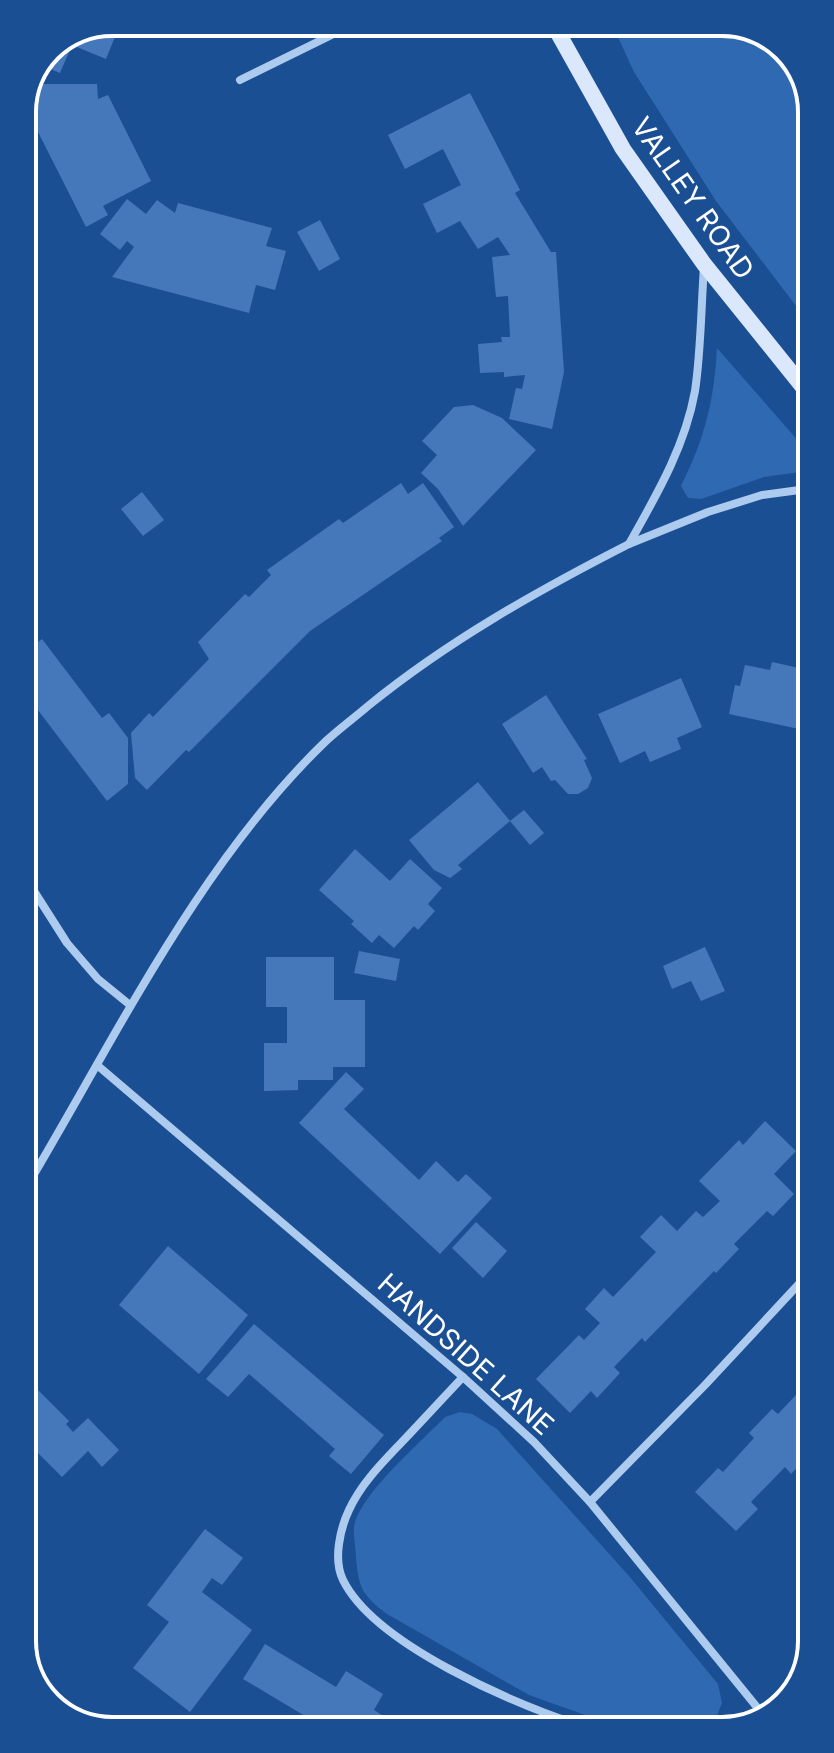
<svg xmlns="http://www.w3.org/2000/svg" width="834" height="1753" font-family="Inter,sans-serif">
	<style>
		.green { fill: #2f69b2 }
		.building { fill: #4478bb }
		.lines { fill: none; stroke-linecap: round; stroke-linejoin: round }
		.street { stroke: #adcbef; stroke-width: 8 }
		.secondary { stroke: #dbe8fb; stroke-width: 16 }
		.labels { text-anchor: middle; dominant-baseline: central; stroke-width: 6; stroke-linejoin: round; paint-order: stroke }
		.street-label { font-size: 28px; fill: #fff; stroke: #1b4f94 }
		.rim { fill: none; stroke: #fff; stroke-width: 4 }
	</style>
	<rect width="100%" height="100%" fill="#1b4f94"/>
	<g class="green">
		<polygon points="611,22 728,22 776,40 805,78 806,319 716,201 634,72"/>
		<path d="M717 348 807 451V471L764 477 701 499 688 498 681 486C705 438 714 401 717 348Z"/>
		<path d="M460 1412 472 1414 497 1429 629 1576 718 1684 722 1703 713 1725 616 1726 529 1695 387 1614C362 1595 359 1589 356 1558 356 1548 353 1537 354 1527 359 1495 421 1442 445 1417Z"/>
	</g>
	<g class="building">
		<polygon points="112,22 121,22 106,59 72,45 60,73 41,65 49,48"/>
		<polygon points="32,84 97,84 98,99 108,95 151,181 103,206 108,215 86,227 33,122 29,124 22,111"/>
		<polygon points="470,93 520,190 515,193 551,252 556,252 564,372 552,429 509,419 516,388 522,389 525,375 504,377 504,372 480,373 478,344 502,342 501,337 510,337 508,296 496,297 492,257 510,255 498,237 478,249 460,221 437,233 423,204 461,185 443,149 405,169 388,135"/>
		<polygon points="127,199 146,214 157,200 175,213 178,203 272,228 266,246 286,251 275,290 256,285 249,313 112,277 134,247 127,241 120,250 100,234"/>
		<polygon points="320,220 340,259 319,271 297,232"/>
		<polygon points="473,405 502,418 536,450 463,526 438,489 421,473 437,455 422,441 454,407"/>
		<polygon points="401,483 408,494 423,483 454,527 439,538 442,541 310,631 189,752 186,750 147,790 135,778 131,733 149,713 153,717 209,659 198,642 245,594 249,597 271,575 267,570 339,519 343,523"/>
		<polygon points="142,492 164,520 143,536 121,509"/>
		<polygon points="42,639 102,718 109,713 128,738 128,784 107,801 25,693 24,652"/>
		<polygon points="772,662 808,670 808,731 729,714 735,685 740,686 745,665 770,670"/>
		<polygon points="681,678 702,727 677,738 681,749 650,762 645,751 620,763 598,714"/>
		<polygon points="546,695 587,759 584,760 592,778 588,788 578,794 568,794 555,780 551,781 542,767 533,773 502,724"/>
		<polygon points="478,782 510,821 458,865 462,869 450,878 434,870 409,840"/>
		<polygon points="524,810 544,833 530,845 510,821"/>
		<polygon points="355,849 390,881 410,859 442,888 428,904 435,911 418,930 414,926 394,948 379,935 372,943 351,924 354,921 319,890"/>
		<polygon points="705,947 725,991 701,1001 691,981 672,989 663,966"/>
		<polygon points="359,951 400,959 396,981 354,973"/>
		<polygon points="266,957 334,957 334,1000 365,1000 365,1067 333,1067 333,1080 298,1080 298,1090 264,1091 264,1043 287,1043 287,1007 266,1007"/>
		<polygon points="346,1072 364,1089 344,1109 419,1180 436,1161 458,1182 466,1174 492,1198 440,1254 299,1123"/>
		<polygon points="765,1121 796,1151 774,1174 794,1194 773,1216 767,1211 734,1244 739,1249 716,1273 714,1271 645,1342 642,1338 614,1367 620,1373 597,1398 591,1391 570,1413 536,1379 579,1335 584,1340 600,1323 585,1309 604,1288 613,1297 656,1252 640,1237 661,1215 677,1231 696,1211 703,1217 720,1201 699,1181 739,1140 743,1145"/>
		<polygon points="476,1222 507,1251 483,1278 452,1248"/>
		<polygon points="168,1246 248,1315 199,1374 119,1305"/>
		<polygon points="254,1324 384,1435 351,1474 329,1456 335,1449 249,1374 228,1397 206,1379"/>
		<polygon points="27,1379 69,1421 66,1424 73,1432 88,1418 119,1450 102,1467 88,1451 62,1477 37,1452 28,1461"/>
		<polygon points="811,1379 811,1453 791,1474 785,1467 751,1502 758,1509 736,1531 695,1492 718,1468 723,1472 754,1438 749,1433 772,1409 778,1414"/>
		<polygon points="205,1529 243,1558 222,1585 212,1578 202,1592 252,1630 190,1712 133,1668 169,1622 147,1605"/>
		<polygon points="265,1644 336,1687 346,1671 383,1694 374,1710 402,1728 311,1729 315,1722 243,1679"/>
	</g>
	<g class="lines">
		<g class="street">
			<polyline points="240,80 358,22"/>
			<path d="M704 267C701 308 701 351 695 391 685 447 656 496 629 544L708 512 762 495 807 489"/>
			<polyline points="25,877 67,943 98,979 130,1005"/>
			<polyline points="97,1065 463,1377 534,1442 590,1502 765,1717"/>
			<path d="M27 1186C116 1037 199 863 326 741 339 729 354 718 368 706 448 641 537 591 629 544"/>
			<path d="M463 1377C442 1399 422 1421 401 1443 381 1464 361 1484 349 1510 340 1529 333 1560 343 1580 375 1645 515 1704 582 1726"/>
			<polyline points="590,1502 705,1385 810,1272"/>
			<polyline points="749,1724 762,1714"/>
		</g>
		<polyline class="secondary" points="552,22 623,149 704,264 807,392"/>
	</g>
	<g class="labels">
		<g class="street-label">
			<text transform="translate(693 198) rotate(55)">VALLEY ROAD</text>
			<text transform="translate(466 1354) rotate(42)">HANDSIDE LANE</text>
		</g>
	</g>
	<path d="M0 0H834V1753H0ZM112 36H722A76 76 0 0 1 798 112V1641A76 76 0 0 1 722 1717H112A76 76 0 0 1 36 1641V112A76 76 0 0 1 112 36Z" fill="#1b4f94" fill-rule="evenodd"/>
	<path class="rim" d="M112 36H722A76 76 0 0 1 798 112V1641A76 76 0 0 1 722 1717H112A76 76 0 0 1 36 1641V112A76 76 0 0 1 112 36Z"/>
</svg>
